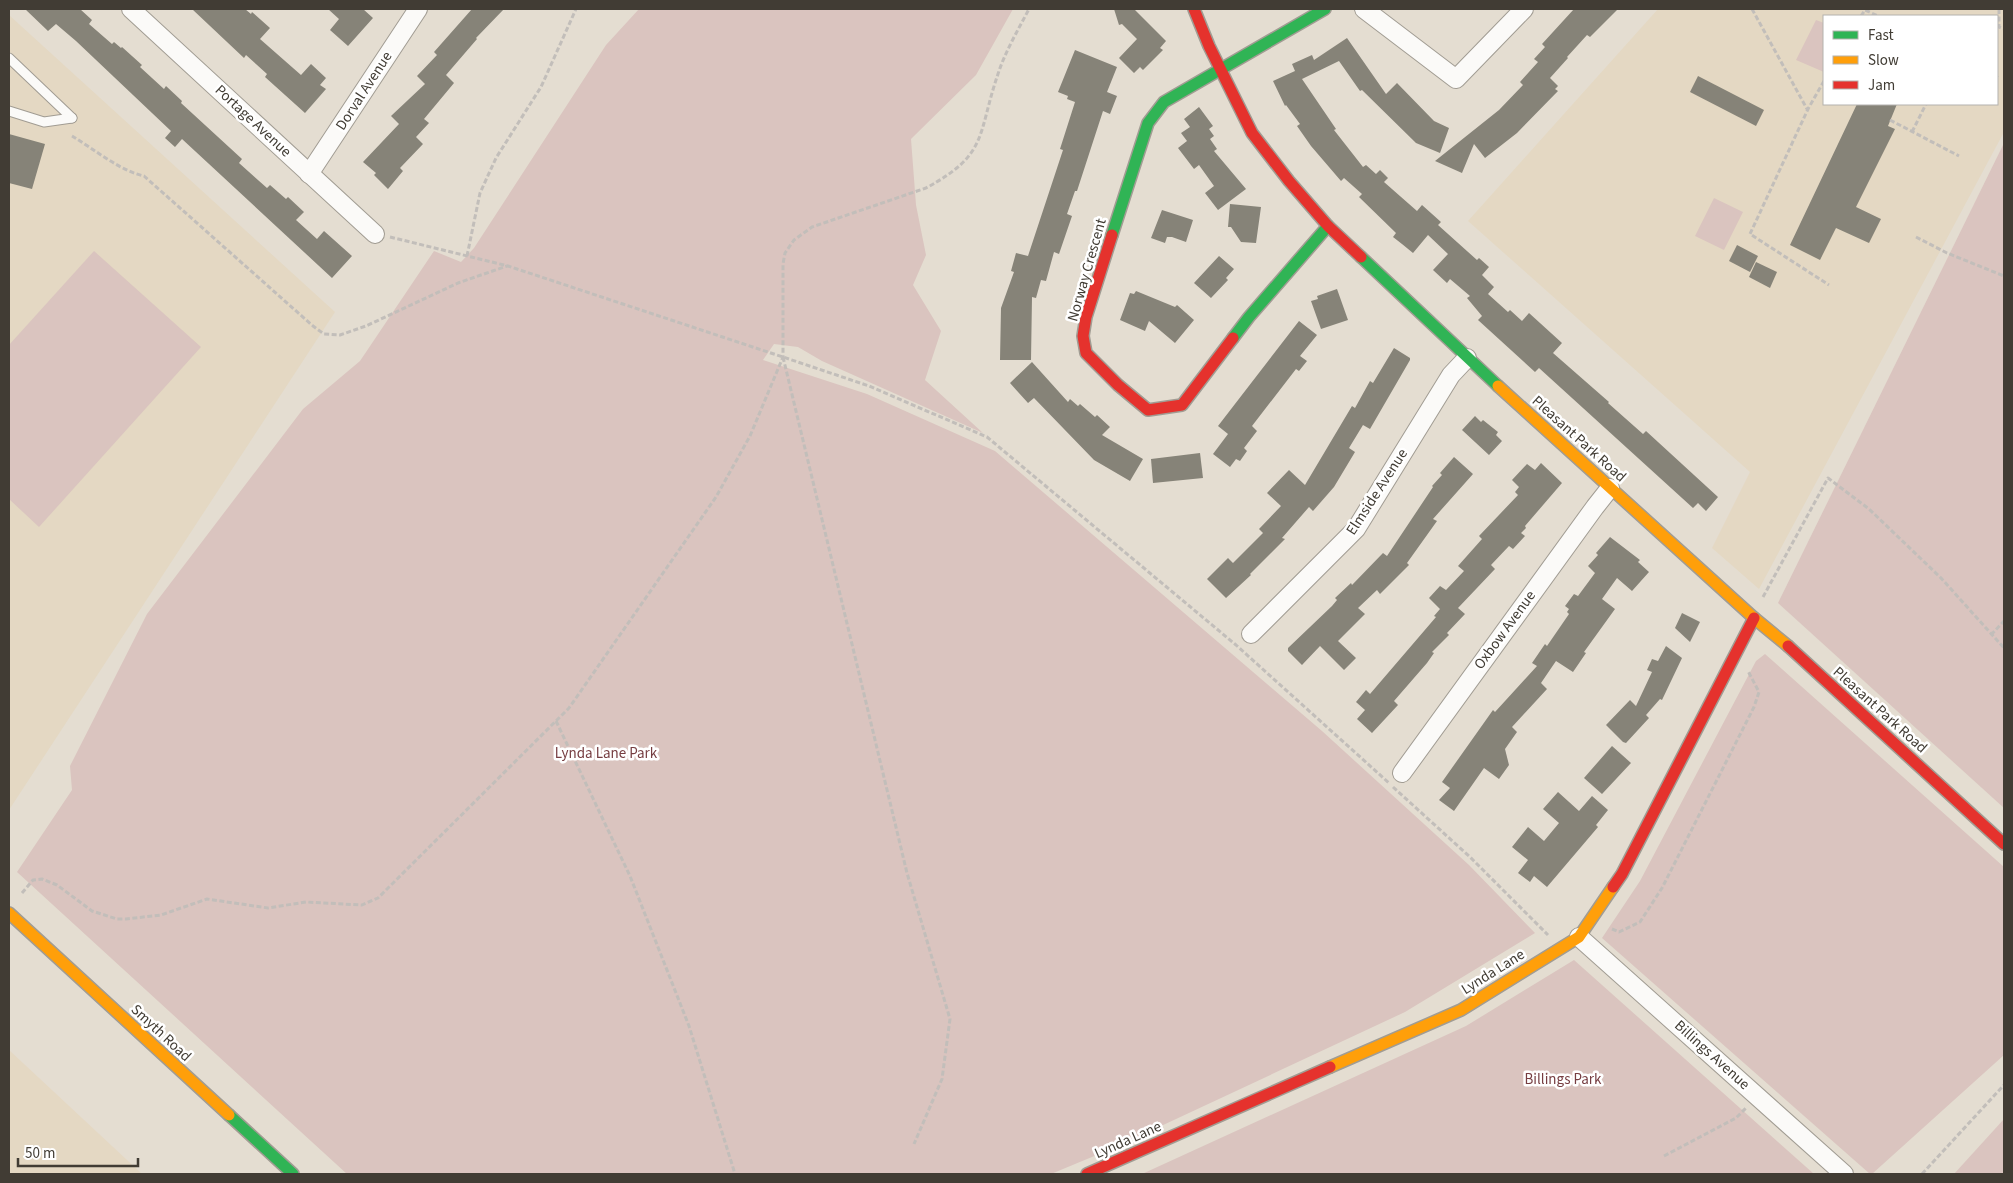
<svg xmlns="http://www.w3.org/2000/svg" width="2013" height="1183" font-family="'Source Sans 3',sans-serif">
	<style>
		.built { fill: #e4d8c3; fill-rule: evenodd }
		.green { fill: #dac4bf }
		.building { fill: #868378 }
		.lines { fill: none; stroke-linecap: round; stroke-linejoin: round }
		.lane-casing { stroke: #a19c93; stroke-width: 11 }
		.street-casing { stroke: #a19c93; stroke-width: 20 }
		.fast-casing { stroke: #a19c93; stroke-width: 14 }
		.slow-casing { stroke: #a19c93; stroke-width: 14 }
		.jam-casing { stroke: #a19c93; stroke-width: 14 }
		.path { stroke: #c2beba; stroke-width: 3; stroke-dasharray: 5 2.5; stroke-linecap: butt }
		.lane { stroke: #fbfaf8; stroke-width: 9 }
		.street { stroke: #fbfaf8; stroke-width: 18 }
		.fast { stroke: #30b455; stroke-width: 11 }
		.slow { stroke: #ff9f0a; stroke-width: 11 }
		.jam { stroke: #e5322d; stroke-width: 11 }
		.labels { text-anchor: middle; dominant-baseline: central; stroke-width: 5; stroke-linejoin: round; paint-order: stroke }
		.street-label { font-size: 15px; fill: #413c34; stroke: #fff }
		.park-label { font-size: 15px; fill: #763d41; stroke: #fff }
	</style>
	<rect width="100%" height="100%" fill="#e4ddd1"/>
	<g class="built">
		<path d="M1658 9H2004V132L1759 589 1712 548 1750 472 1468 221ZM1824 16H1997V104H1824Z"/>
		<polygon points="9,15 335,312 9,810"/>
		<polygon points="9,1050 142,1174 9,1174"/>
	</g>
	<g class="green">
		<polygon points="639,9 1013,9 976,75 911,139 916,205 926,255 913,285 941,331 925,380 983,433 822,361 798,347 774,344 763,360 867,394 995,451 1322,731 1469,865 1535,933 1405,1012 1116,1147 1051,1174 347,1174 17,872 72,790 70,766 147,614 303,409 360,361 434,251 461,262 474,248 606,45"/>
		<polygon points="1816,20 1824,23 1824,72 1796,60"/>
		<polygon points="2004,143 2004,808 1778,603"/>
		<polygon points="1714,198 1743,212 1724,250 1695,236"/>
		<polygon points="94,251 201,347 39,527 9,499 9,345"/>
		<polygon points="1765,654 2004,867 2004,1055 1872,1174 1870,1174 1602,938 1640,881 1756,661"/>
		<polygon points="1574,960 1814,1174 1142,1174 1466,1026"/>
		<polygon points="2004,1119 2004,1174 1954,1174"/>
	</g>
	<g class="building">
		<polygon points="25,9 80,9 92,20 89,24 112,44 114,42 121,48 122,47 142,65 140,67 164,89 166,86 182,101 181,103 242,159 239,163 267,188 270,185 286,199 288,197 304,212 296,220 317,239 324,231 352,256 332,278 182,139 175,147 165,138 171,131 76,41 56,24 48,31"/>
		<polygon points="192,9 245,9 251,14 252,12 270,28 260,39 301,75 311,64 326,78 320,85 326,89 305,113 265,77 267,74 246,55 244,58"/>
		<polygon points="328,9 363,9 373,18 348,46 330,30 339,19"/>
		<polygon points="472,9 504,9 476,38 477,39 446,75 454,83 424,119 429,123 416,137 423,144 400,168 403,171 388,189 374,175 376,173 363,162 399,124 391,116 425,84 417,76 437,55 434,52"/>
		<polygon points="1114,9 1134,9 1166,41 1160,48 1163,50 1143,70 1140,67 1134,73 1119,58 1137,39 1122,24 1119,25"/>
		<polygon points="1574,9 1618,9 1590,37 1587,35 1567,57 1568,58 1550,78 1558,86 1555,89 1558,91 1517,133 1485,158 1474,144 1462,173 1435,161 1499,110 1523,85 1520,82 1538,62 1534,59 1545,47 1542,44"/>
		<polygon points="1347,38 1386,94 1397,83 1434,121 1449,128 1440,153 1416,143 1362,90 1360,91 1339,61 1302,79 1336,129 1334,130 1363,167 1366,165 1376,174 1380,170 1388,178 1384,182 1417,211 1422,205 1441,222 1438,225 1477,260 1479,258 1489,267 1482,275 1494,287 1488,294 1508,312 1510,310 1522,321 1529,313 1562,343 1553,353 1609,402 1608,403 1643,434 1646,431 1718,497 1706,511 1698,503 1693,508 1539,368 1535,372 1478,320 1482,316 1467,298 1470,296 1450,279 1447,283 1433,270 1448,254 1428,235 1413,253 1402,244 1393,237 1396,233 1359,197 1362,194 1344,178 1341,181 1311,146 1297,126 1300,124 1286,105 1285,106 1273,81 1295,71 1292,64 1312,55 1314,60"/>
		<polygon points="1075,50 1117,67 1107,92 1117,96 1110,114 1103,111 1077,191 1075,191 1067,214 1072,216 1059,254 1054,252 1046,281 1041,280 1036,298 1032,297 1031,360 1000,360 1001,308 1014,272 1011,271 1016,253 1028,256 1063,150 1060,149 1075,102 1067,99 1068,96 1058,92"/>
		<polygon points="1698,76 1764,110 1756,126 1690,92"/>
		<polygon points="1857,104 1897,104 1888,126 1895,129 1856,207 1881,219 1869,243 1836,228 1820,260 1790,245"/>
		<polygon points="1199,107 1213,126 1209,129 1214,136 1210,139 1217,149 1214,151 1246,189 1218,210 1205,193 1214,186 1199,165 1194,169 1178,148 1187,141 1181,133 1190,127 1184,119"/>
		<polygon points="9,134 45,144 32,189 9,183"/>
		<polygon points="1230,204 1261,207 1256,243 1241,242 1231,227 1228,227"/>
		<polygon points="1162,210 1193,220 1186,242 1172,237 1167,237 1165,243 1151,238"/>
		<polygon points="1737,245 1758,256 1750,272 1729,261"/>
		<polygon points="1219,256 1234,269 1226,278 1228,280 1211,298 1194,283"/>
		<polygon points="1756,262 1777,272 1770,288 1749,277"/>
		<polygon points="1337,289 1348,320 1321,329 1311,301 1318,299 1317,296"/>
		<polygon points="1136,291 1175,307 1177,305 1194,320 1175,343 1149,321 1145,331 1120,320 1130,293 1134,294"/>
		<polygon points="1299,321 1317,335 1300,356 1307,361 1299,371 1296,369 1252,426 1257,431 1244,448 1247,451 1240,461 1236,459 1230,467 1213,454 1228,434 1218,426"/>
		<polygon points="1394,348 1410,358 1410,360 1370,429 1363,425 1349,448 1355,452 1334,487 1313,511 1309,507 1282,538 1285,539 1250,574 1251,575 1226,598 1207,579 1228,558 1233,563 1263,533 1259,529 1281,506 1267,493 1289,470 1305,485 1352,406 1355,408 1370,381 1373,383"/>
		<polygon points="1032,362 1068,402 1070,399 1078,406 1080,404 1095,417 1097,415 1110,427 1102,435 1143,459 1130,481 1094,460 1034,398 1028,403 1010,383"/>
		<polygon points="1475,416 1481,422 1483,420 1498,432 1496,435 1502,441 1489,455 1462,430"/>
		<polygon points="1200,453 1203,478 1153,483 1151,459"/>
		<polygon points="1454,457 1473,474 1433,519 1437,521 1407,563 1409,565 1380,594 1377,590 1358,608 1365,614 1338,641 1356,658 1344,670 1320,646 1302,665 1288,651 1288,648 1332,606 1337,600 1335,598 1351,583 1352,585 1383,553 1387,556 1433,487 1432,486 1442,475 1440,473"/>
		<polygon points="1541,463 1562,483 1525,526 1526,528 1521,533 1525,536 1513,549 1509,546 1491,565 1495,569 1458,608 1465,614 1447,633 1449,635 1432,652 1434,653 1427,663 1394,701 1398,705 1372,733 1357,719 1365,710 1356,702 1366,690 1370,694 1436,617 1434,616 1440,609 1429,598 1440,586 1446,590 1464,571 1458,566 1482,539 1479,536 1518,495 1515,492 1519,487 1512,480 1527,464 1535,470"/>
		<polygon points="1610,537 1640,560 1638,562 1649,572 1632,591 1617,578 1602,599 1615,609 1584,652 1586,653 1573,672 1556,661 1541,683 1547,689 1512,727 1517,732 1505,749 1509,765 1499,779 1484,768 1454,811 1439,800 1450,788 1442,782 1493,710 1495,712 1537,666 1532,663 1545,644 1547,646 1569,614 1567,612 1569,609 1565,606 1574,594 1578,596 1595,573 1588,566 1598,555 1596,553"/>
		<polygon points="1682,613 1700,622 1690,642 1675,628"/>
		<polygon points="1666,646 1682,658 1662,700 1660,699 1646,715 1649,718 1626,743 1623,742 1606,725 1630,700 1636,706 1652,672 1647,670 1652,659 1658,661"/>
		<polygon points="1612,746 1631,763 1602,794 1584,778"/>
		<polygon points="1558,792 1579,811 1592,796 1608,810 1596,825 1598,827 1547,887 1534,876 1530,882 1518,873 1528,860 1512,847 1528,827 1544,841 1559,823 1543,809"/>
	</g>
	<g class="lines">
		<defs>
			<g id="lane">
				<polyline points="9,58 72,118"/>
				<polyline points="9,111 44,122 72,118"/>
			</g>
			<g id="street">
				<polyline points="131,9 375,234"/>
				<polyline points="1364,9 1456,79 1524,9"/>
				<polyline points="309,174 418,9"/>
				<polyline points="1251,634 1356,529 1451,375 1467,358"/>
				<polyline points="1402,773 1595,507 1610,488"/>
				<polyline points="1579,937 1844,1174"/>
			</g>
			<g id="fast">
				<polyline points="1112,235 1148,123 1164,102 1325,9"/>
				<polyline points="1361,257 1498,386"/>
				<polyline points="1233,338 1249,317 1328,226"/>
				<polyline points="229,1115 293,1174"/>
			</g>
			<g id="slow">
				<polyline points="1498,386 1754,618 1788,646"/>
				<polyline points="9,913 229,1115"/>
				<polyline points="1330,1067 1461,1010 1579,937 1613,887"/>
			</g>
			<g id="jam">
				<polyline points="1194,9 1209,46 1252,133 1289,181 1328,226 1361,257"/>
				<polyline points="1112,235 1086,317 1083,336 1086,353 1118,385 1148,410 1182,405 1233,338"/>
				<polyline points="1788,646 2004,844"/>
				<polyline points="1613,887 1622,874 1754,618"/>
				<polyline points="1087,1174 1330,1067"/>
			</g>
		</defs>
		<use href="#lane" class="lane-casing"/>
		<use href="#street" class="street-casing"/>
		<use href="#fast" class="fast-casing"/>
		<use href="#slow" class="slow-casing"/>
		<use href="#jam" class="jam-casing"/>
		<g class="path">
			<polyline points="1752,9 1807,109"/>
			<polyline points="1999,9 1999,27 2004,29"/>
			<polyline points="1861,16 1865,10 1878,16"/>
			<polyline points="1997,76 1997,77"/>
			<polyline points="1824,81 1808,109 1750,234 1829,285"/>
			<polyline points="1890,120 1959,156"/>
			<polyline points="1912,132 1926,104"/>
			<path d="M72 136C94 149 120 171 144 176L313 326 324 334 340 335 366 326 458 283 507 266"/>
			<polyline points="390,237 508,266 783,357 869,386 987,437 1236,645 1389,783"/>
			<polyline points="1916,237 1947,253 2004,276"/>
			<polyline points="467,256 480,193 496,158 541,87 576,9"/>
			<polyline points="783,357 907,873 950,1019 942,1079 914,1144"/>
			<polyline points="1763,597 1828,478 1869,509 1941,578 2004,648"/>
			<polyline points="1991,635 2004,621"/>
			<polyline points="556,721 630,876 689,1026 735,1174"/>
			<polyline points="1393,787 1470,857 1548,935"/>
			<path d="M22 893 33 880 42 879 57 885 92 911 117 919H126L161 915 207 899 268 908 306 902 362 905 378 898 569 708 716 497 750 436 783 357V264L785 253 794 240 812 227 926 188C989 154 977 135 998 74 1005 52 1018 30 1029 9"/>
			<polyline points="1612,929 1619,932 1640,922 1662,888 1754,707 1759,692 1748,671"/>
			<polyline points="1664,1156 1736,1118 1747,1107"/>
			<polyline points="1922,1174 2004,1085"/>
		</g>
		<use href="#lane" class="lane"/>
		<use href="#street" class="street"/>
		<use href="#fast" class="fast"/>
		<use href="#slow" class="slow"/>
		<use href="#jam" class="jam"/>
	</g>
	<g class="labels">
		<g class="street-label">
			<text transform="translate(364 91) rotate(-57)">Dorval Avenue</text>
			<text transform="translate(253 121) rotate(43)">Portage Avenue</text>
			<text transform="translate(1087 270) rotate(-74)">Norway Crescent</text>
			<text transform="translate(1579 439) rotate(42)">Pleasant Park Road</text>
			<text transform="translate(1377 492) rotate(-57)">Elmside Avenue</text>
			<text transform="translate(1505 630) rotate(-54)">Oxbow Avenue</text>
			<text transform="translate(1880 710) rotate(42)">Pleasant Park Road</text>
			<text transform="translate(1493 972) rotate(-32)">Lynda Lane</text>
			<text transform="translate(161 1033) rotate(43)">Smyth Road</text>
			<text transform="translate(1712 1055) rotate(42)">Billings Avenue</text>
			<text transform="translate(1128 1140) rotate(-24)">Lynda Lane</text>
		</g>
		<g class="park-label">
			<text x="606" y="753">Lynda Lane Park</text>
			<text x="1563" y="1079">Billings Park</text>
		</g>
	</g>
	<rect width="2013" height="1183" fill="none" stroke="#413c34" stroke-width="20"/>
	<rect x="1823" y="15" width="175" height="90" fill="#ffffff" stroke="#b3b1ae"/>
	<rect x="1833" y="31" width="25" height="8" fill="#30b455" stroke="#b3b1ae"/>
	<text x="1868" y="40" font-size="15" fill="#413c34">Fast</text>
	<rect x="1833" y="56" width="25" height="8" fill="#ff9f0a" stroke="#b3b1ae"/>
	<text x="1868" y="65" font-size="15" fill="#413c34">Slow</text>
	<rect x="1833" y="81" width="25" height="8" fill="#e5322d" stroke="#b3b1ae"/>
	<text x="1868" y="90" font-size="15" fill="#413c34">Jam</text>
	<path d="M18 1158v8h120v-8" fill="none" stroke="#413c34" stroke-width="2.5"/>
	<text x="25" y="1158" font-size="15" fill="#413c34" stroke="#ffffff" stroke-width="4" paint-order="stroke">50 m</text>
</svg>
